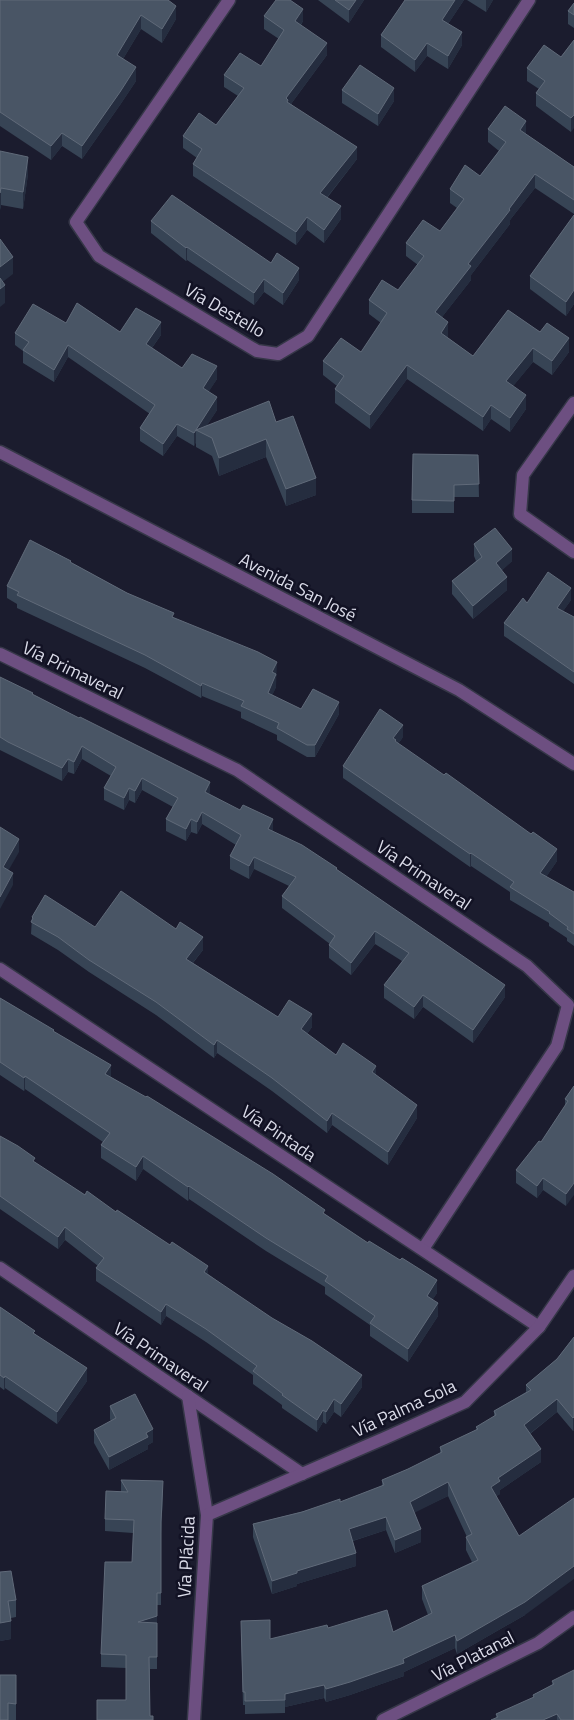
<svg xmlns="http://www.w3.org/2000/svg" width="574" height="1720" font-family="'Titillium Web',sans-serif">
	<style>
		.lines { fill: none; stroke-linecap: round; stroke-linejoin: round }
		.minor-casing { stroke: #363748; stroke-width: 15 }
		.tertiary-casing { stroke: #363748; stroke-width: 15 }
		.minor { stroke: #6d4f81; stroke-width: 12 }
		.tertiary { stroke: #6d4f81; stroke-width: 12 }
		.wall { fill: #374455 }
		.shaded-wall { fill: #252d3f }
		.building { fill: #495565; stroke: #606a79 }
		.labels { text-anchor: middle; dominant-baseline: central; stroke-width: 5; stroke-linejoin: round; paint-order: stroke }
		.street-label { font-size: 18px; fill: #dadbe8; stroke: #121224 }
	</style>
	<rect width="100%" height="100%" fill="#1b1c2e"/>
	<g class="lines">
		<defs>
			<g id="minor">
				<polyline points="229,0 76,222 99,256 257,351 278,354 308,336 529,0"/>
				<polyline points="574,403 523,475 520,514 574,552"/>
				<polyline points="0,654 237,770 527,966 568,1005 557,1046 423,1249"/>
				<polyline points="0,969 539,1327"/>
				<polyline points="0,1268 302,1474"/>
				<polyline points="188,1396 207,1515 194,1720"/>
				<polyline points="207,1515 385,1438 465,1402 539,1327 574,1276"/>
				<polyline points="383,1720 538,1643 574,1617"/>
			</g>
			<polyline id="tertiary" points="0,452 459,690 574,764"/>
		</defs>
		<use href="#minor" class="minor-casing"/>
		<use href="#tertiary" class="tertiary-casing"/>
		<use href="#minor" class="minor"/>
		<use href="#tertiary" class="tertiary"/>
	</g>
	<g class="wall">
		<polygon points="0,0 176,19 162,43 141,29 123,59 136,81 120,105 82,159 62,146 51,160 0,126"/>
		<polygon points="318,0 364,0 349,23"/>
		<polygon points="405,0 464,0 448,24 462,45 448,69 427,56 415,72 381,47 381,35"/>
		<polygon points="467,0 493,0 486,12"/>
		<polygon points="574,3 574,28 568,24 568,11"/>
		<polygon points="264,16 303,21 301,25 327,55 291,104 357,159 327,198 341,219 324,243 307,230 296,245 193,176 193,164 197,158 183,148 183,136 216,125 238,96 224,87 224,75 261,66 279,39 264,29"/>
		<polygon points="574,40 571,132 536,106 536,93 539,89 527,81 527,68 561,57"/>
		<polygon points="342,90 394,101 378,126 342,103"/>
		<polygon points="488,129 526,134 574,167 574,214 535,188 510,220 510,224 471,275 471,280 442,317 448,336 447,337 473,356 508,310 569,352 552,375 533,362 513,386 526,409 510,432 491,419 483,431 407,379 370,429 335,403 335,389 337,386 323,375 323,361 361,352 381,323 369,314 369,300 398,290 418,265 406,256 406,243 440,231 457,208 450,203 450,189 480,176 499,151 488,142"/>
		<polygon points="0,151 28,174 23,209 1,205 0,210"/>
		<polygon points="574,215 574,304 566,316 530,289 530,276"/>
		<polygon points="151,221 271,263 299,280 283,305 264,292 254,305 187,260 186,261 151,233"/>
		<polygon points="66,323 120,332 161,335 152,348 182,368 217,379 208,392 217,410 207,425 276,422 316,495 286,506 266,457 219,476 212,456 196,447 196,442 194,446 177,436 163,456 140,441 140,428 150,414 68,357 54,382 23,363 23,351 15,345 15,333"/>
		<polygon points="478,455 479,497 454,497 454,513 412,513 412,500"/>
		<polygon points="474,544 512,561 501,571 507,590 473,619 452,594 452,581 476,561 474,556"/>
		<polygon points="71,563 174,618 277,675 276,676 276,687 272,695 301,709 339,714 315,757 307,757 277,740 277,735 241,718 241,712 202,696 201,698 145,668 17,608 17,604 7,598 7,586"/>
		<polygon points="571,600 563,611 574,617 574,684 504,636 504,623 527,603"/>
		<polygon points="0,677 210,795 337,870 505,997 473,1043 423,1007 414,1019 384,998 384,985 402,961 375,944 351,975 329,958 329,945 330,944 282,908 282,896 289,886 254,869 249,879 230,869 230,856 236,845 202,824 197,834 191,832 186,841 166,831 166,819 173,807 142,790 135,803 129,800 124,810 104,800 104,788 111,776 82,759 74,774 68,772 62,781 0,750"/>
		<polygon points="403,737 398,744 557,861 546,877 574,892 574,946 567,941 567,938 549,926 549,923 510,900 510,892 471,866 470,867 343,778 343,766"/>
		<polygon points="32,917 95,927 203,950 193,963 278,1017 312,1027 307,1034 336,1055 376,1075 417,1118 388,1165 332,1125 327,1133 272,1091 217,1053 214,1058 156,1015 89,972 58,950 31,934"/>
		<polygon points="0,992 0,998 54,1032 111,1077 325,1214 437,1293 432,1300 438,1316 408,1362 370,1336 370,1325 325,1294 325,1287 266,1251 189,1199 188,1201 143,1169 136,1181 101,1158 101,1145 103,1142 25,1089 24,1091 0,1075"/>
		<polygon points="574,1086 566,1206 543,1190 537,1198 516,1183 516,1170 541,1142 565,1106 565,1099"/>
		<polygon points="0,1136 35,1163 85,1195 116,1212 208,1274 362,1387 341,1417 334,1412 326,1424 323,1422 317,1432 282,1408 282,1405 253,1384 253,1375 206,1342 166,1316 161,1325 96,1281 96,1268 98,1266 65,1240 58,1249 0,1209"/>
		<polygon points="0,1307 35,1334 87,1381 57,1424 5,1388 4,1390 0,1387"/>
		<polygon points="574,1337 574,1430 573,1431 557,1412 530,1434 541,1462 500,1490 500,1494 496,1496 525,1615 457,1654 455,1648 404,1672 404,1676 350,1695 326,1702 324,1698 285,1707 285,1713 245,1714 245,1705 243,1705 241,1634 270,1639 328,1628 393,1632 428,1615 422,1599 422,1586 472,1562 466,1550 466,1537 467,1537 448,1496 414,1512 421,1542 395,1553 386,1530 353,1541 356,1566 297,1584 297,1586 272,1594 253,1537 253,1524 340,1502 382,1486 382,1480 408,1469 440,1453 440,1447 476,1430 476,1427 494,1417 494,1411 526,1392 526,1385 557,1359"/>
		<polygon points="110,1406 153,1442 148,1445 148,1449 109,1470 94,1443 94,1430 111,1421 110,1419"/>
		<polygon points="121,1480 163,1494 161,1534 161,1605 157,1605 157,1669 150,1669 150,1716 153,1720 126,1700 126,1668 101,1667 101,1654 132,1562 133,1533 105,1531 105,1519 121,1492"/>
		<polygon points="0,1572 16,1600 16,1617 11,1618 11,1639 0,1641"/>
		<polygon points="16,1675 16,1720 0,1720"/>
		<polygon points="552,1681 574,1720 491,1720 496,1718 496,1714 533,1698 533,1695 552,1685"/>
	</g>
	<g class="shaded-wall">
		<polygon points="356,0 364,0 349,23 349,10"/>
		<polygon points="455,0 464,0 442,33 442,20"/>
		<polygon points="486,0 493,0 486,12"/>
		<polygon points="176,6 176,19 162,43 162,29"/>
		<polygon points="303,9 303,21 295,33 295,21"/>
		<polygon points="141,15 141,29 117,69 117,55"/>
		<polygon points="462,32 462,45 448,69 448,56"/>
		<polygon points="327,43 327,55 288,108 286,98"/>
		<polygon points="427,43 427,56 415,72 415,60"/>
		<polygon points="136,67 136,81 120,105 82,159 82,146"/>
		<polygon points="394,88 394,101 378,126 378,114"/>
		<polygon points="574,115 574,128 571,132 571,118"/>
		<polygon points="526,121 526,135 520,130"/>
		<polygon points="62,133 62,146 51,160 51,146"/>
		<polygon points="357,147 357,159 320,206 320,193"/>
		<polygon points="28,157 28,174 23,209 23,192"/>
		<polygon points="535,174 535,188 510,220 510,224 471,275 471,280 435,326 435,312 468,264 509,209"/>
		<polygon points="1,188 1,205 0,210 0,193"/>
		<polygon points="341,206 341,219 324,243 324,230"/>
		<polygon points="307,217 307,230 296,245 296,232"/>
		<polygon points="187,247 187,260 186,261 186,248"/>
		<polygon points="13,257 13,274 0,284 0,267"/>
		<polygon points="299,268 299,280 283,305 283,293"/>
		<polygon points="264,279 264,292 254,305 254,293"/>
		<polygon points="5,285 5,303 0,307 0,289"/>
		<polygon points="574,290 574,304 566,316 566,302"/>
		<polygon points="161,322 161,335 146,356 146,344"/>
		<polygon points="448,322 448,336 441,347 441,333"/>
		<polygon points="569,338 569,352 552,375 552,361"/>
		<polygon points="68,345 68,357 54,382 54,370"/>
		<polygon points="533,348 533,362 506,395 506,381"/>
		<polygon points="407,365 407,379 370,429 370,415"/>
		<polygon points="217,366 217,379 203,401 203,388"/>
		<polygon points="526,395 526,409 510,432 510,418"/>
		<polygon points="217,397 217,410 202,433 196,430 196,442 194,446 194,433"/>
		<polygon points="491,405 491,419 483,431 483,417"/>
		<polygon points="177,424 177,436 163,456 163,444"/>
		<polygon points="266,439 266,457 219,476 219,458"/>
		<polygon points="316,478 316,495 286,506 286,489"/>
		<polygon points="512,549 512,561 496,576 496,563"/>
		<polygon points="507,577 507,590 473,619 473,606"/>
		<polygon points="571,588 571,600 557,620 557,608"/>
		<polygon points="277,662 276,687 268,705 268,693 272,672"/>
		<polygon points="202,683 202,696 201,698 201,686"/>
		<polygon points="339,702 339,714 315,757 315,745"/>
		<polygon points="403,725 403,737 396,747 393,738"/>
		<polygon points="82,746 82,759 74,774 74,762"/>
		<polygon points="68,759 68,772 62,781 62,768"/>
		<polygon points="142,778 142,790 135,803 135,791"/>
		<polygon points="210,782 210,794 205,792"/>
		<polygon points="129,788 129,800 124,810 124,798"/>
		<polygon points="202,812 202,824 197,834 197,822"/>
		<polygon points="191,819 191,832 186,841 186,829"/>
		<polygon points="273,819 273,832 268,829"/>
		<polygon points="19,839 19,852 3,880 3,867"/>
		<polygon points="557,849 557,861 540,886 540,873"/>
		<polygon points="471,853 471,866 470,867 470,854"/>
		<polygon points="254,857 254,869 249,879 249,866"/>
		<polygon points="13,873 13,885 0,909 0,897"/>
		<polygon points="375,931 375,944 351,975 351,963"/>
		<polygon points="203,937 203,950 186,971 186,959"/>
		<polygon points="505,985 505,997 473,1043 473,1030"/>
		<polygon points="423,995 423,1007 414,1019 414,1007"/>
		<polygon points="312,1014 312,1027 301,1042 301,1029"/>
		<polygon points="217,1040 217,1053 214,1058 214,1045"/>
		<polygon points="111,1065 111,1078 105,1074"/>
		<polygon points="376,1066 376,1078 372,1072"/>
		<polygon points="25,1076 25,1089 24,1091 24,1078"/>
		<polygon points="417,1105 417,1118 388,1165 388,1152"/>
		<polygon points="332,1113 332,1125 327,1133 327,1121"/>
		<polygon points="143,1156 143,1169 136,1181 136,1167"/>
		<polygon points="543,1178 543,1190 537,1198 537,1186"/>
		<polygon points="574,1183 574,1195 566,1206 566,1194"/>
		<polygon points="189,1186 189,1199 188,1201 188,1187"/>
		<polygon points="65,1227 65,1240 58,1249 58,1237"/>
		<polygon points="208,1266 208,1278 204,1272"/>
		<polygon points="437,1280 437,1293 427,1309 427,1296"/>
		<polygon points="438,1303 438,1316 408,1362 408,1349"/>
		<polygon points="166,1304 166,1316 161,1325 161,1312"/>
		<polygon points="87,1368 87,1381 57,1424 57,1412"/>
		<polygon points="362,1375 362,1387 341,1417 341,1404"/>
		<polygon points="5,1376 5,1388 4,1390 4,1378"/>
		<polygon points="334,1399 334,1412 326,1424 326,1412"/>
		<polygon points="557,1399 557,1412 524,1438 524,1425"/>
		<polygon points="323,1410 323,1422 317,1432 317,1420"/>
		<polygon points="574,1417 574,1430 573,1431 573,1418"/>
		<polygon points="153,1429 153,1442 148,1445 148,1449 109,1470 109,1457"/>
		<polygon points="541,1449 541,1462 500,1490 500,1494 491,1500 491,1487 498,1478"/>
		<polygon points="163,1481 163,1494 161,1534 161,1522"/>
		<polygon points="448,1482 448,1496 410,1515 410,1502"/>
		<polygon points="386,1517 386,1530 349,1542 349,1529"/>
		<polygon points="421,1529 421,1542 395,1553 395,1540"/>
		<polygon points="356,1553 356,1566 297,1584 297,1586 272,1594 272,1581 297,1571"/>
		<polygon points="574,1566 574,1579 525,1615 457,1654 457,1641"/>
		<polygon points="157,1616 157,1629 138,1622"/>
		<polygon points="11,1621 11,1639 0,1641 0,1623"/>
		<polygon points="455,1635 455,1648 404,1672 404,1676 350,1695 326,1702 326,1689 403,1659"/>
		<polygon points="324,1685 324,1698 285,1707 285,1694"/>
		<polygon points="557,1714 557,1720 543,1720"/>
	</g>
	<g class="building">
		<polygon points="0,0 168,0 176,6 162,29 141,15 117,55 136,67 120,92 82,146 62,133 51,146 0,112"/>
		<polygon points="276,0 290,0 303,9 295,21 327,43 286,98 288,100 287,102 357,147 320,193 341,206 324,230 307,217 296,232 193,164 202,149 183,136 199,113 216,125 244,88 224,75 240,53 261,66 284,30 264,16"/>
		<polygon points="335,0 356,0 349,10"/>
		<polygon points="405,0 455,0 442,20 462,32 448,56 427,43 415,60 381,35"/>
		<polygon points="574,3 574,15 568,11"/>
		<polygon points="574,40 574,115 571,118 536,93 545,81 527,68 544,45 561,57"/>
		<polygon points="360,65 394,88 378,114 342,90"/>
		<polygon points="505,106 526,121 520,130 574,167 574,200 535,174 509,209 510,210 468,264 471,266 435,312 448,322 441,333 473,356 508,310 540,332 547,323 569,338 552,361 533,348 506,381 526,395 510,418 491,405 483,417 407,365 370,415 335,389 344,376 323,361 341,338 361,352 387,313 369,300 382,280 398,290 424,256 406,243 423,220 440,231 464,199 450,189 465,165 480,176 506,142 488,129"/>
		<polygon points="0,151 28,157 23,192 1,188 0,193"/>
		<polygon points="172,195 271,263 277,253 299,268 283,293 264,279 254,293 187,247 186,248 151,221"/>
		<polygon points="574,215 574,290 566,302 530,276"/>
		<polygon points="0,239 13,257 0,267"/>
		<polygon points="0,278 5,285 0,289"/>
		<polygon points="77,303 120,332 136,308 161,322 146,344 182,368 192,354 217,366 203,388 217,397 194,433 177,424 163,444 140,428 155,405 68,345 54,370 23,350 29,342 15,333 33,304 66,323"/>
		<polygon points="269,401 276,422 293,416 316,478 286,489 266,439 219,458 212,438 196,430"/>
		<polygon points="413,454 478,455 479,484 454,485 454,501 412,500"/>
		<polygon points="495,528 512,549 496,563 507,577 473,606 452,581 482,557 474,544"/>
		<polygon points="30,540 71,561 70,562 127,593 174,613 172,617 258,652 277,662 272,672 276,674 268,693 301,709 313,689 339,702 315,745 307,745 277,728 279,723 241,706 244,701 202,683 201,686 145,655 17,595 19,592 7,586"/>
		<polygon points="548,572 571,588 557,608 574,617 574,672 504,623 523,598 527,603"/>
		<polygon points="0,677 33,693 32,694 79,718 80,717 210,782 205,792 240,810 243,805 273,819 268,829 302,845 337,868 336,869 505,985 473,1030 423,995 414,1007 384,985 409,953 375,931 351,963 329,945 335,936 282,896 296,877 254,857 249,866 230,856 241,835 202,812 197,822 191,819 186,829 166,819 178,798 142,778 135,791 129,788 124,798 104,788 116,767 82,746 74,762 68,759 62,768 8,742 0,737"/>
		<polygon points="380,709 403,725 393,738 396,740 395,741 444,775 446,773 531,834 533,832 557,849 540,873 574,892 574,934 567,929 568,927 549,913 550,912 510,887 514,882 471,853 470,854 343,766"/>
		<polygon points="0,827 19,839 3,867 13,873 0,897"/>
		<polygon points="121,891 176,929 180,922 203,937 186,959 278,1017 289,1000 312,1014 301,1029 336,1055 343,1043 376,1066 372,1072 417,1105 388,1152 332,1113 327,1121 272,1078 217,1040 214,1045 156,1002 89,960 58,937 31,922 33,918 32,917 45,895 95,927"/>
		<polygon points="0,998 54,1030 53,1031 111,1065 105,1074 146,1097 147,1096 273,1174 325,1210 323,1213 368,1243 369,1241 400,1260 402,1258 437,1280 427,1296 438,1303 408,1349 370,1323 375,1316 325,1281 328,1276 266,1238 189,1186 188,1187 143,1156 136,1167 101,1145 110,1133 25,1076 24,1078 0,1062"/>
		<polygon points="574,1086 574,1183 566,1194 543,1178 537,1186 516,1170 539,1141 541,1142 568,1101 565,1099"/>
		<polygon points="0,1136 18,1146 35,1158 33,1161 85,1195 87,1191 116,1212 117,1210 170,1245 172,1242 208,1266 204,1272 272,1318 312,1341 362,1375 341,1404 334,1399 326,1412 323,1410 317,1420 282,1395 283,1394 253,1371 257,1366 206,1329 166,1304 161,1312 96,1268 104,1258 65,1227 58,1237 0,1196"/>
		<polygon points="0,1307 35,1331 33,1333 87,1368 57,1412 5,1376 4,1378 0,1375"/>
		<polygon points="574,1337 574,1417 573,1418 557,1399 524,1425 541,1449 498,1478 500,1481 491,1487 519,1536 574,1498 574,1566 525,1602 457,1641 455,1635 403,1659 404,1663 350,1682 326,1689 324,1685 285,1694 285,1700 245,1701 245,1692 243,1692 241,1621 270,1620 270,1639 327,1625 328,1628 387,1610 393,1632 432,1613 422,1586 478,1560 466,1537 472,1534 448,1482 410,1502 421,1529 395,1540 386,1517 349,1529 356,1553 297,1571 297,1573 272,1581 253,1524 302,1512 340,1499 340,1502 384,1485 382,1480 408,1469 442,1452 440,1447 478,1429 476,1427 496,1415 494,1411 531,1390 526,1385 557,1359"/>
		<polygon points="135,1394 153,1429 146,1433 148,1437 109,1457 94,1430 116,1418 110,1406"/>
		<polygon points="121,1480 163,1481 161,1522 161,1593 157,1593 157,1616 138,1622 157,1623 157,1657 149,1657 150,1716 153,1716 153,1720 97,1720 97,1700 126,1700 126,1655 101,1654 105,1562 132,1562 134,1520 105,1519 106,1491 128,1492"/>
		<polygon points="11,1571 16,1600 8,1601 11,1621 0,1623 0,1572"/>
		<polygon points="574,1670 574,1720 561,1720 557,1714 543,1720 491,1720 498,1717 496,1714 534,1697 533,1695 554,1684 552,1681"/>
		<polygon points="0,1675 16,1675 16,1704 8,1703 8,1720 0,1720"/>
	</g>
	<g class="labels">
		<g class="street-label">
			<text transform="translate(225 310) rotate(30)">Vía Destello</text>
			<text transform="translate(298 587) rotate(27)">Avenida San José</text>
			<text transform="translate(73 670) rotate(26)">Vía Primaveral</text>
			<text transform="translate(424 875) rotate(34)">Vía Primaveral</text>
			<text transform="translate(279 1133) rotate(34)">Vía Pintada</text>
			<text transform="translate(161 1357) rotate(34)">Vía Primaveral</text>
			<text transform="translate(404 1408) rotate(-25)">Vía Palma Sola</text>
			<text transform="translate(186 1557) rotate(-87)">Vía Plácida</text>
			<text transform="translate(473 1656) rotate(-27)">Vía Platanal</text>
		</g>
	</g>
</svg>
